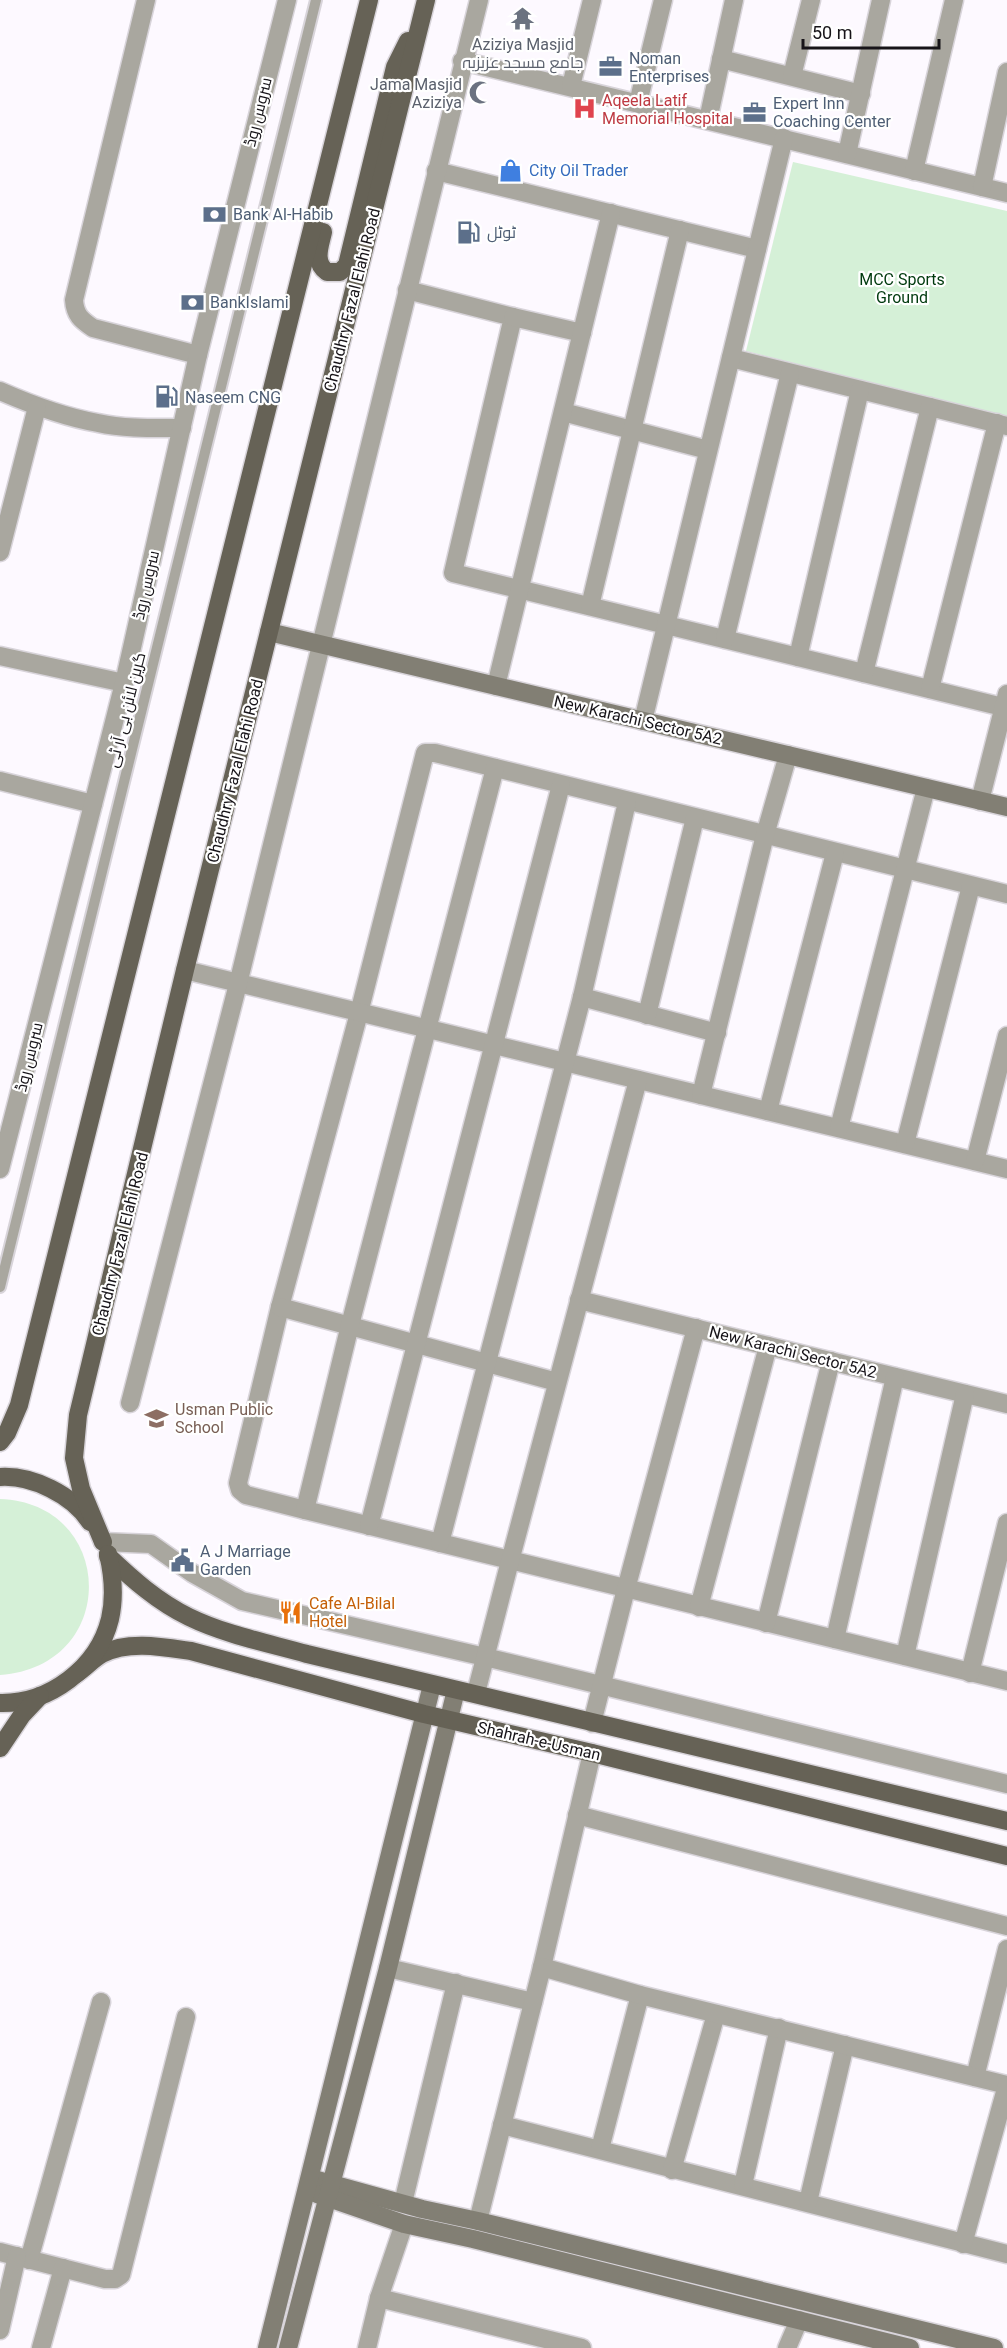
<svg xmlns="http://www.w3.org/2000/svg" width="1007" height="2348" font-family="Roboto,Cairo,sans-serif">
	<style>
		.green { fill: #d5f0d7 }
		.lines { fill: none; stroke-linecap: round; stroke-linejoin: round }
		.lane-casing { stroke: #d8d4da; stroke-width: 14 }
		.street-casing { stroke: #d8d4da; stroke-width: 21 }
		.secondary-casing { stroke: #d8d4da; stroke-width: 21 }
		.primary-casing { stroke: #d8d4da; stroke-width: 21 }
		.lane { stroke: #a9a79f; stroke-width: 10 }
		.street { stroke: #a9a79f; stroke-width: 18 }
		.secondary { stroke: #827f74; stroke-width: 18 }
		.primary { stroke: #666256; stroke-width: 18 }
		.labels { text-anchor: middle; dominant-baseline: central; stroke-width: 4.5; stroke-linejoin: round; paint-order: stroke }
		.worship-label { font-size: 16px; fill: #5b616d; stroke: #fff }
		.service-label { font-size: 16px; fill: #4e5e75; stroke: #fff; text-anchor: start }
		.health-label { font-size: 16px; fill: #be3a42; stroke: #fff; text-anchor: start }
		.street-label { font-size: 16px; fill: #171419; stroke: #fff }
		.shop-label { font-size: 16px; fill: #366cbe; stroke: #fff; text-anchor: start }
		.park-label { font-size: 16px; fill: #003a0e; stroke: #fff }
		.education-label { font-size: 16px; fill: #785e54; stroke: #fff; text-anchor: start }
		.food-label { font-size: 16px; fill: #c56008; stroke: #fff; text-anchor: start }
	</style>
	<rect width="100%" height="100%" fill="#fdf9ff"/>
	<g class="green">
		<polygon points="793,162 1007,211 1007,417 746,351"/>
		<path d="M0 1499C116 1503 121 1666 0 1675Z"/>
	</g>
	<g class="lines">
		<defs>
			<polyline id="lane" points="0,1287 316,0"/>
			<g id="street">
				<path d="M146 0 74 300C75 315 81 320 93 328L198 355"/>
				<polyline points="721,59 861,94"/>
				<polyline points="462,61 1007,193"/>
				<polyline points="792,76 811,0"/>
				<polyline points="571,86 592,0"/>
				<polyline points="638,103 663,0"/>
				<polyline points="708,120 734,0"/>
				<polyline points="847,154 881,0"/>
				<polyline points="436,171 757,249"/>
				<polyline points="914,171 954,0"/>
				<polyline points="982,187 1007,72"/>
				<polyline points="407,290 513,317 453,573 1007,708"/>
				<polyline points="513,317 582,333"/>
				<polyline points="731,358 1007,426"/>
				<path d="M0 391C32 405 64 417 98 423 125 429 154 428 182 428"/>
				<polyline points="563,412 708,450"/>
				<polyline points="0,552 37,407"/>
				<polyline points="590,606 680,230"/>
				<polyline points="725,639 790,373"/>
				<polyline points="0,656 124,683"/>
				<polyline points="798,657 860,390"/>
				<polyline points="864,673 930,407"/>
				<polyline points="496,686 611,213"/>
				<polyline points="930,689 997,423"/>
				<polyline points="643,721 784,138"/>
				<polyline points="0,781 93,804"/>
				<polyline points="980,801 1007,694"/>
				<polyline points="1007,894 435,753 425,753 359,1013 280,1307 238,1483 240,1490 246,1495 305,1510 1007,1681"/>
				<polyline points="185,970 1007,1169"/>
				<polyline points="582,997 717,1033"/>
				<polyline points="647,1015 695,818"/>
				<polyline points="701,1095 765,835 788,755"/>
				<polyline points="768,1111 835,853"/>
				<polyline points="839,1128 926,788"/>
				<polyline points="905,1144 971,886"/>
				<polyline points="975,1161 1007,1036"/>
				<polyline points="0,1169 124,683 198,355 287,0"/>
				<polyline points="579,1300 1007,1404"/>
				<polyline points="280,1307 557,1382"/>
				<polyline points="130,1403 238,984 479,0"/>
				<polyline points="305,1510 350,1325 495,768"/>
				<polyline points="369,1526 561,785"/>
				<polyline points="103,1542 151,1544 192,1573 242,1601 485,1657 1007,1784"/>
				<polyline points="440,1543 582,997 627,802"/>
				<polyline points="699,1607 768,1346"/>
				<polyline points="766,1623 831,1361"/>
				<polyline points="835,1639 895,1377"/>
				<polyline points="905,1656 965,1394"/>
				<polyline points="970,1673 1007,1523"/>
				<polyline points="476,1693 510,1561 638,1080"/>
				<polyline points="592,1723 626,1589 696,1328"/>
				<polyline points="577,1815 1007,1926"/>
				<polyline points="542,1967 592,1753"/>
				<polyline points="388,1968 533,2002"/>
				<polyline points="975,2077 1007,1949"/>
				<polyline points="502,2125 1007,2254"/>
				<polyline points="600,2149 640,1995"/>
				<polyline points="672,2170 716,2014"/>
				<polyline points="743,2185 779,2028"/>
				<polyline points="808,2202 845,2045"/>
				<polyline points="403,2203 456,1983"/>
				<polyline points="478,2221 542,1967 640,1995 1007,2085"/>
				<polyline points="963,2244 1007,2085"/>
				<polyline points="0,2252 105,2279 115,2279 121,2275 186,2017"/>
				<polyline points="29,2260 101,2002"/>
				<polyline points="379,2298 582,2348"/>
				<polyline points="0,2330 17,2256"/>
				<polyline points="41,2348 63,2268"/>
				<polyline points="367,2348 379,2298 404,2224"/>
				<polyline points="787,2348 799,2320"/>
			</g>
			<g id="secondary">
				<polyline points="269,632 1007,807"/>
				<polyline points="310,2178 422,2209 478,2221 994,2348"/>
				<polyline points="317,2194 404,2224 473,2239 910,2348"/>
				<polyline points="267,2348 432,1685"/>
				<polyline points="288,2348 388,1968 456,1690"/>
			</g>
			<g id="primary">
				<path d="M323 232C320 246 313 262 327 272H340L347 265 395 67 408 41"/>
				<polyline points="0,1442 7,1433 19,1405 369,0"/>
				<path d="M0 1477C32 1475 73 1495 90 1522"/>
				<polyline points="103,1542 81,1489 74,1458 78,1415 185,970 426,0"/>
				<path d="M108 1556C132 1579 158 1602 189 1617 226 1635 268 1643 307 1654L1007 1821"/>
				<path d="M76 1674C85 1668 93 1659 102 1654 128 1640 164 1647 191 1651L424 1714 592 1753 1007 1856"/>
				<path d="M0 1703C49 1704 98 1668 110 1619 115 1597 113 1575 108 1554"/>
				<polyline points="0,1748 22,1715 40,1696"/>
			</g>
		</defs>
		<use href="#lane" class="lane-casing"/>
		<use href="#street" class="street-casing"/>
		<use href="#secondary" class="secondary-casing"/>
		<use href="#primary" class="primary-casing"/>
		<use href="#lane" class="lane"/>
		<use href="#street" class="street"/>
		<use href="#secondary" class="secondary"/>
		<use href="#primary" class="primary"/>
	</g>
	<defs>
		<symbol id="temple-bare" viewBox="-9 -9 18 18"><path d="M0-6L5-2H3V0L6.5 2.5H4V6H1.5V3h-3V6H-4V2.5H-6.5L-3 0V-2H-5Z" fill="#6b7280" stroke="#fff" stroke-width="2.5" paint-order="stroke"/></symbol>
		<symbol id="office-bare" viewBox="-9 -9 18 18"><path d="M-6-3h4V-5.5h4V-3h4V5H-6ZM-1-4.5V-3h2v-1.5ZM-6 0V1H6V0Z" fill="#5c6f8a" stroke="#fff" stroke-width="2.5" paint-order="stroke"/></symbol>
		<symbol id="mosque-bare" viewBox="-9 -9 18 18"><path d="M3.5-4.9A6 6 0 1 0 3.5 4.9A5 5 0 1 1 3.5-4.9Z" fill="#6b7280" stroke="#fff" stroke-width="2.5" paint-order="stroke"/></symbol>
		<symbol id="hospital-bare" viewBox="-9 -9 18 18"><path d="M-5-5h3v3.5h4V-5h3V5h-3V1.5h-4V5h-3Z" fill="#e0444e" stroke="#fff" stroke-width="2.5" paint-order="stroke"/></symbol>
		<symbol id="shop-bare" viewBox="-9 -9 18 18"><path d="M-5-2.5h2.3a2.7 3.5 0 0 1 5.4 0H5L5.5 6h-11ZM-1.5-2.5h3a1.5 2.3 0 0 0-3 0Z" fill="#3f7fe0" stroke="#fff" stroke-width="2.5" paint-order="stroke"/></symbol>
		<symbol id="bank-bare" viewBox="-9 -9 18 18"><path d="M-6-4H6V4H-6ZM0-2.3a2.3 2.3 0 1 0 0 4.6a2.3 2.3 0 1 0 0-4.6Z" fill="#5c6f8a" stroke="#fff" stroke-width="2.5" paint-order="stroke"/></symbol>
		<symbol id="fuel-bare" viewBox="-9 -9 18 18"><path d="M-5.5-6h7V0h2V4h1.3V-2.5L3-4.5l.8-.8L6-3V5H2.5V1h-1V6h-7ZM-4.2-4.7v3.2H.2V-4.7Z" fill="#5c6f8a" stroke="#fff" stroke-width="2.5" paint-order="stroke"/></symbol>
		<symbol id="school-bare" viewBox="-9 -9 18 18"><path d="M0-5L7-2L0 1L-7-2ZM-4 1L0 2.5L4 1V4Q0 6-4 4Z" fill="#8d6e63" stroke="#fff" stroke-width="2.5" paint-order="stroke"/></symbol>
		<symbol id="civic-bare" viewBox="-9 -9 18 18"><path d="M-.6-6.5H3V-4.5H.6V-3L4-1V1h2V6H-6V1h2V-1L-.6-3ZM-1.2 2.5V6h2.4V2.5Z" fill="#5c6f8a" stroke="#fff" stroke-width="2.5" paint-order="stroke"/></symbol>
		<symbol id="restaurant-bare" viewBox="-9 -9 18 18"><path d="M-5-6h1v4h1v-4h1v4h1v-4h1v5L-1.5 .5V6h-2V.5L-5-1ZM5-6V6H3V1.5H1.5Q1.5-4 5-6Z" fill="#e8710a" stroke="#fff" stroke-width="2.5" paint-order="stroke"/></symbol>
	</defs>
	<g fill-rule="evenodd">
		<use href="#temple-bare" x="506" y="2" width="33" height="33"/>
		<use href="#office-bare" x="594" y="50" width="33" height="33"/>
		<use href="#mosque-bare" x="464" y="76" width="33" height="33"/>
		<use href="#hospital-bare" x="568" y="92" width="33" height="33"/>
		<use href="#office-bare" x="738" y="96" width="33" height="33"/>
		<use href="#shop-bare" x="494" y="154" width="33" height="33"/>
		<use href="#bank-bare" x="198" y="198" width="33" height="33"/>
		<use href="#fuel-bare" x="452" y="216" width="33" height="33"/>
		<use href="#bank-bare" x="176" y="286" width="33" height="33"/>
		<use href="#fuel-bare" x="150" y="380" width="33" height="33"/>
		<use href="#school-bare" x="140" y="1402" width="33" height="33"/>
		<use href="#civic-bare" x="166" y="1544" width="33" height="33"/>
		<use href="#restaurant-bare" x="274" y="1596" width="33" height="33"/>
	</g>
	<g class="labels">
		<g class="worship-label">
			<text x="523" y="44">Aziziya Masjid<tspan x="523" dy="18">جامع مسجد عزیزیہ</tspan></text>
			<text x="462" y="84" text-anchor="end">Jama Masjid<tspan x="462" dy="18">Aziziya</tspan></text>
		</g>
		<g class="service-label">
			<text x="629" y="58">Noman<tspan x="629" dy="18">Enterprises</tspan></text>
			<text x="773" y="103">Expert Inn<tspan x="773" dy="18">Coaching Center</tspan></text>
			<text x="233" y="214">Bank Al-Habib</text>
			<text x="487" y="232">ٹوٹل</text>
			<text x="210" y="302">BankIslami</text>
			<text x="185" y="397">Naseem CNG</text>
			<text x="200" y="1551">A J Marriage<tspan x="200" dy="18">Garden</tspan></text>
		</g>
		<g class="health-label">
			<text x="602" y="100">Aqeela Latif<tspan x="602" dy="18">Memorial Hospital</tspan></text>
		</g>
		<g class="street-label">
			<text transform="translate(258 112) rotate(-76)">سروس روڈ</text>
			<text transform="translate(352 300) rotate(-76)">Chaudhry Fazal Elahi Road</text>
			<text transform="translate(146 585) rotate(-77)">سروس روڈ</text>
			<text transform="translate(126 710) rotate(-76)">گرین لائن بی آر ٹی</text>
			<text transform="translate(638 720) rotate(13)">New Karachi Sector 5A2</text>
			<text transform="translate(235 771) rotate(-76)">Chaudhry Fazal Elahi Road</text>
			<text transform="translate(29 1057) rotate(-76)">سروس روڈ</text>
			<text transform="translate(120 1244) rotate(-76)">Chaudhry Fazal Elahi Road</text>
			<text transform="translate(793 1352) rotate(14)">New Karachi Sector 5A2</text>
			<text transform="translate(539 1741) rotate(13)">Shahrah-e-Usman</text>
		</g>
		<g class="shop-label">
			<text x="529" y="170">City Oil Trader</text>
		</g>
		<g class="park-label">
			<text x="902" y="279">MCC Sports<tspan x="902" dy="18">Ground</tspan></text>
		</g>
		<g class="education-label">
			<text x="175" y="1409">Usman Public<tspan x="175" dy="18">School</tspan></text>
		</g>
		<g class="food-label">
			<text x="309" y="1603">Cafe Al-Bilal<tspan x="309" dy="18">Hotel</tspan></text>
		</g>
	</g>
	<path d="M803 39v9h136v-9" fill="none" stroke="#171419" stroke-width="3"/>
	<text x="812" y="39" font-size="18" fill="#171419" stroke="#ffffff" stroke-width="4.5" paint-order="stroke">50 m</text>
</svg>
